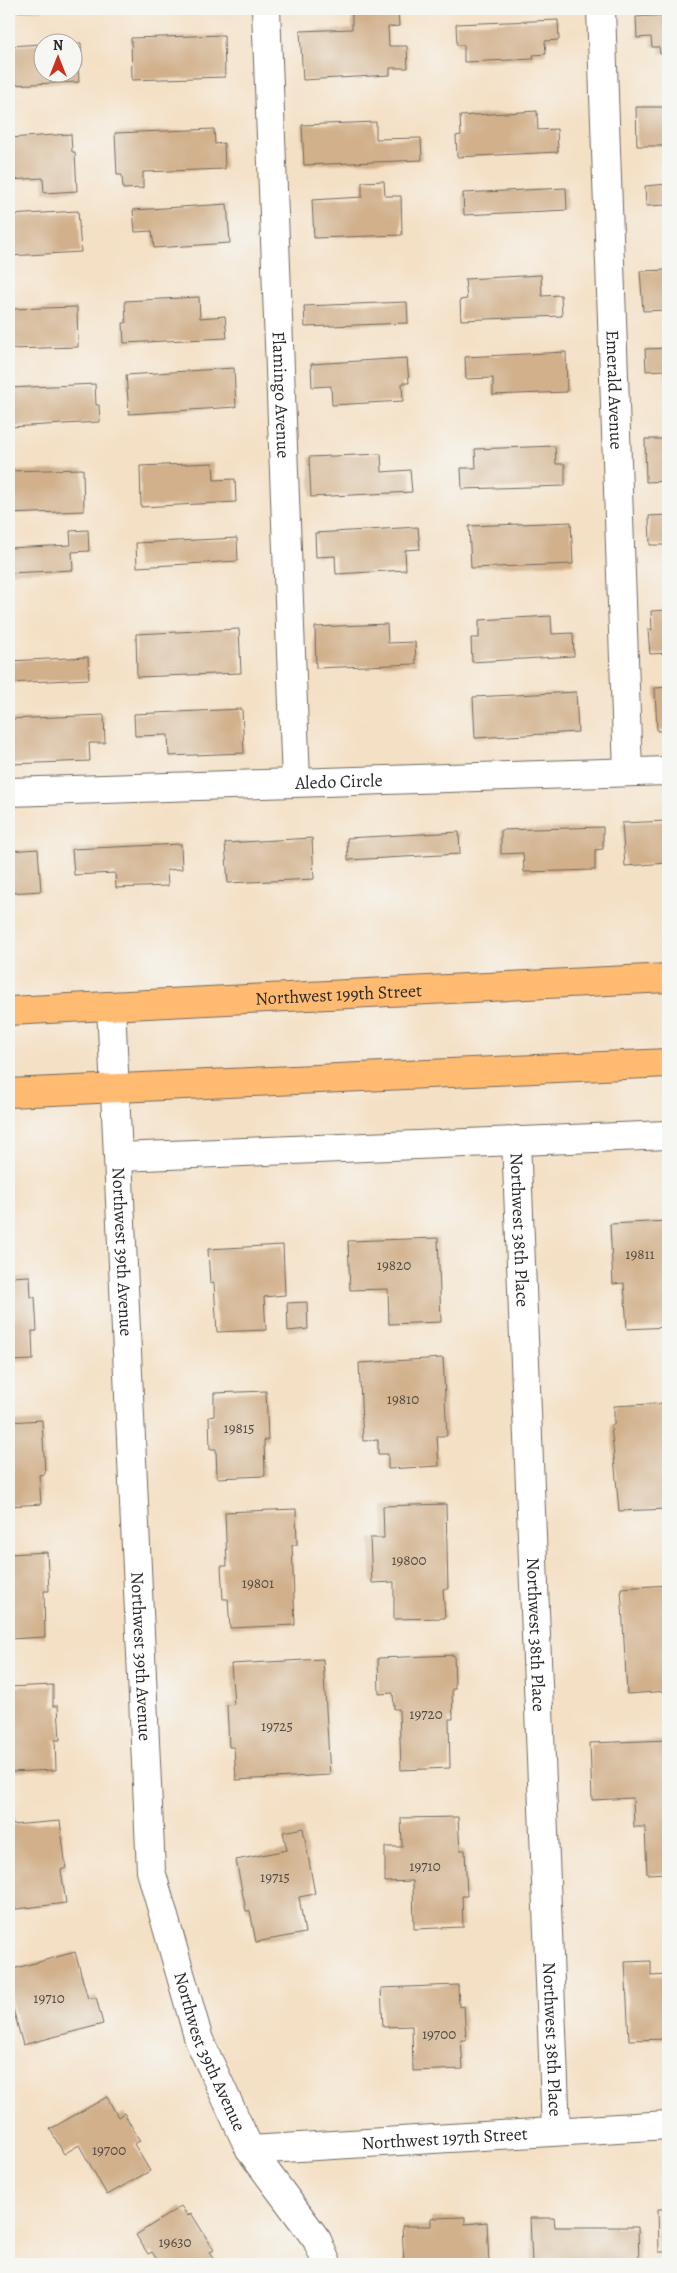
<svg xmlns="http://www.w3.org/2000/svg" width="677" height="2273" font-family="Alegreya,serif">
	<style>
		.building { fill: #d1b08b }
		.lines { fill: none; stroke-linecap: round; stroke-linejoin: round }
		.minor-casing { stroke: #716a61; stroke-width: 30 }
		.major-casing { stroke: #716a61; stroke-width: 30 }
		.minor { stroke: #fff; stroke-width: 28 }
		.major { stroke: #ffbb71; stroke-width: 28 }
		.labels { text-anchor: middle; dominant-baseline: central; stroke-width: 4; stroke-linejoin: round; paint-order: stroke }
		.number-label { font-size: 15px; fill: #544c43 }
		.street-label { font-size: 18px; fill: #2b2b2b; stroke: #f6f6f2 }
	</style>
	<rect width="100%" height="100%" fill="#f6f6f2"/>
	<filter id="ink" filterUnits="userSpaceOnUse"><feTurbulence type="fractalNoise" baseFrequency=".02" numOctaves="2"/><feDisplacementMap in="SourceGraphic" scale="10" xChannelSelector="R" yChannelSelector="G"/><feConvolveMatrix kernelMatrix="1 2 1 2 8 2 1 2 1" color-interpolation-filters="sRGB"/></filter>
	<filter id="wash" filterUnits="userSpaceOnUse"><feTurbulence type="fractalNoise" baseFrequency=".0096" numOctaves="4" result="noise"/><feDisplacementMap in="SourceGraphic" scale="20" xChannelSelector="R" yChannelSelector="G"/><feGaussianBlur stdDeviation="1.12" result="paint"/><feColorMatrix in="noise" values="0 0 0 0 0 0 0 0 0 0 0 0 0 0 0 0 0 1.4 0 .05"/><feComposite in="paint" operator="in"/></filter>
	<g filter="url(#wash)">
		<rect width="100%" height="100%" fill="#f4e0c5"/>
		<g id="blocks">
			<g class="building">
				<polygon points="9,9 44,9 44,10 9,12"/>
				<polygon points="398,9 399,26 388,27 389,46 407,46 408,68 390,68 390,75 303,80 300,31 352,29 352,11"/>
				<polygon points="668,15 668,53 660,54 659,47 652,47 651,37 637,38 636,17"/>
				<polygon points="558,20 559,40 545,41 546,54 533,55 534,59 464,62 464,45 457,45 456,24"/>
				<polygon points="224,35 225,77 132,80 131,38"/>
				<polygon points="72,43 81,43 82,64 78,64 79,82 9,85 9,46 42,44 42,72 72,72"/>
				<polygon points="636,107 668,107 668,146 637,146"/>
				<polygon points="537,111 538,130 557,129 558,152 457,157 456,136 461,135 460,116"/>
				<polygon points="376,122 376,139 421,138 422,160 304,165 302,125"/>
				<polygon points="214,129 215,144 224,143 225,169 143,172 143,188 123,189 122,175 117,175 115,133"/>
				<polygon points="71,134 72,152 75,152 77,191 44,193 43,178 9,180 9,138"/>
				<polygon points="384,181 385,196 401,196 402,235 314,238 312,200 362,197 362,182"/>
				<polygon points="668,184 668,205 646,206 645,186"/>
				<polygon points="566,188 567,210 464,215 463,193"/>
				<polygon points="227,204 230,243 154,248 152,231 135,232 133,210"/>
				<polygon points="78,211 81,252 9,256 9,215"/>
				<polygon points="668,270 668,310 643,311 640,271"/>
				<polygon points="541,275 542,296 561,295 562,316 461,320 460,300 467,299 465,279"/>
				<polygon points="199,297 200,318 225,316 227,338 124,343 123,323 126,323 125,301"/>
				<polygon points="407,302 408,323 305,327 304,306"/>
				<polygon points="77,307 78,347 9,349 9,309"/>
				<polygon points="668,348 668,389 667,389 665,370 646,371 645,349"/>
				<polygon points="566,352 567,392 493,395 493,378 466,379 465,357"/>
				<polygon points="407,358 409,383 402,383 403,401 332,405 331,386 312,387 311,364"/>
				<polygon points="234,368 236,407 129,414 126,375"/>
				<polygon points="95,384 96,405 99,405 100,422 9,427 9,388"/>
				<polygon points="645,439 668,439 668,481 646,482"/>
				<polygon points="555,446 556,464 565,464 565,486 462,489 461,468 476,468 475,449"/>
				<polygon points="381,454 382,472 410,470 412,492 311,497 309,457"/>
				<polygon points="213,463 214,480 235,479 236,502 141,507 140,466"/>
				<polygon points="83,469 84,511 9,514 9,471"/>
				<polygon points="668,515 668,545 650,545 649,516"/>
				<polygon points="571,522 573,564 471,568 469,526"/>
				<polygon points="418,527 420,549 405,550 406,570 336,574 335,556 316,557 315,533"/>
				<polygon points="88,530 89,551 72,552 73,570 9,573 9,548 71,545 70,531"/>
				<polygon points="237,538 238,561 137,567 136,543"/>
				<polygon points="668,610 668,653 650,654 648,630 652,630 651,611"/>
				<polygon points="551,616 552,634 573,633 574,656 472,662 471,638 479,638 479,620"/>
				<polygon points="387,624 388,643 415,642 416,664 316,668 315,627"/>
				<polygon points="239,629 241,673 137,677 136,634"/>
				<polygon points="88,657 89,679 9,683 9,661"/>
				<polygon points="668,687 668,731 657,731 655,688"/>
				<polygon points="576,692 578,732 475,738 473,697"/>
				<polygon points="242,709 244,753 169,756 168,735 135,736 134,714"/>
				<polygon points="104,715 105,743 89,743 90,761 11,764 9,719"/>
				<polygon points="668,821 668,863 625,866 622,823"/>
				<polygon points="603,827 603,849 595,850 595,870 524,872 523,853 501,854 501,830"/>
				<polygon points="459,832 460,854 348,860 347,838"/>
				<polygon points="312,838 314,879 228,883 225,843"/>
				<polygon points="181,844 182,869 167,870 168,886 116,888 115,873 74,875 72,849"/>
				<polygon points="38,849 41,891 9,893 9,851"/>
				<polygon points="668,1221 668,1327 627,1329 624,1283 613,1284 610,1224"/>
				<polygon points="438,1238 441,1322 389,1324 388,1289 350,1290 348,1241"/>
				<polygon points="283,1245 285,1295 264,1297 266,1330 217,1332 214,1283 210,1284 208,1249"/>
				<polygon points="30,1276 31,1297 35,1297 37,1331 32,1331 33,1360 9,1361 9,1277"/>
				<polygon points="307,1302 308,1329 288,1331 287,1303"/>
				<polygon points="443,1358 447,1436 437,1436 439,1466 388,1469 388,1454 378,1454 378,1440 363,1441 359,1363"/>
				<polygon points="266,1391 268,1440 264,1440 265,1476 217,1478 216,1449 210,1449 209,1417 214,1416 214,1393"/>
				<polygon points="668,1403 668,1509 619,1511 611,1425 614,1425 614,1406"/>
				<polygon points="42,1420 45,1474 39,1475 41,1504 9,1506 9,1422"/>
				<polygon points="446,1504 448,1589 443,1589 445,1618 394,1619 394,1582 372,1583 370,1538 384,1538 383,1506"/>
				<polygon points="296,1509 297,1545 292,1545 295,1625 230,1628 228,1599 223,1599 221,1566 227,1566 225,1512"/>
				<polygon points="47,1552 49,1591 44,1591 45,1637 9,1639 9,1554"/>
				<polygon points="668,1585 668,1691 627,1694 621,1588"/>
				<polygon points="454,1655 455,1689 452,1689 453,1719 449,1719 450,1768 401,1770 399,1709 394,1709 393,1693 379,1694 378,1658"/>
				<polygon points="323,1659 330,1775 236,1780 234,1747 229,1747 227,1705 234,1704 231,1664"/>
				<polygon points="53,1685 53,1706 58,1706 60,1740 55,1740 56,1770 9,1772 9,1687"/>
				<polygon points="668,1740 668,1873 647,1874 645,1827 634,1827 633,1798 592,1800 590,1743"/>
				<polygon points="458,1817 460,1850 465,1850 467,1896 462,1896 463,1927 414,1929 413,1881 385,1882 385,1847 402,1847 401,1818"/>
				<polygon points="9,1819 12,1819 12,1825 60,1821 66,1868 61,1870 66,1903 9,1910"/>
				<polygon points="303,1828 315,1894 299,1897 305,1933 256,1942 250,1911 246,1911 236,1860 287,1850 283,1832"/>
				<polygon points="75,1952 88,1999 96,1997 103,2024 23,2045 9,1994 9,1970"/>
				<polygon points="651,1961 651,1976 668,1975 668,2039 629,2040 625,1962"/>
				<polygon points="458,1985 459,2007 464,2006 466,2040 461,2040 463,2069 413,2071 412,2026 383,2027 381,1988"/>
				<polygon points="107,2097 118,2117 124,2113 140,2141 134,2144 150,2171 107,2195 79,2145 64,2154 50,2129"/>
				<polygon points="181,2206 188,2216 191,2213 214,2250 210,2252 218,2264 160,2264 152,2252 148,2254 136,2235"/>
				<polygon points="658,2209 668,2209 668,2252 659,2252"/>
				<polygon points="465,2217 465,2224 487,2222 489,2264 404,2264 402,2226 431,2226 431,2218"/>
				<polygon points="530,2218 554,2218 555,2227 638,2227 639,2264 532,2264"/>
			</g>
		</g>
	</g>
	<g filter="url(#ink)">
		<use href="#blocks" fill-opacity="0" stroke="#716a61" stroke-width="1"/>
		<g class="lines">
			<defs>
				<g id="minor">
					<path id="s1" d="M266 9 296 781"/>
					<path id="s2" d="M601 9 628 772"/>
					<path id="s3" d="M9 792 668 771"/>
					<path id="s4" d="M111 1006 151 1871 199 2040 250 2150 317 2240 327 2264"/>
					<path id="s5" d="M516 1140 556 2130"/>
					<polyline points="119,1157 668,1135"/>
					<path id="s6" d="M250 2150 668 2125"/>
				</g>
				<g id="major">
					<path id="s7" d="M9 1011 668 978"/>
					<polyline points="9,1093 668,1063"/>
				</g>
			</defs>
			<use href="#minor" class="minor-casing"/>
			<use href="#major" class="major-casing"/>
			<use href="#minor" class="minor"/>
			<use href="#major" class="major"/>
		</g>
	</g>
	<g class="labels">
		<g class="number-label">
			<text x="640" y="1254">19811</text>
			<text x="394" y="1265">19820</text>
			<text x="403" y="1399">19810</text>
			<text x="239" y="1428">19815</text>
			<text x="409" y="1560">19800</text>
			<text x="258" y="1583">19801</text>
			<text x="426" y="1714">19720</text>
			<text x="277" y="1726">19725</text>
			<text x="425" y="1866">19710</text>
			<text x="275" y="1877">19715</text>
			<text x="49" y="1998">19710</text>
			<text x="439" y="2034">19700</text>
			<text x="109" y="2150">19700</text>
			<text x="175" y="2242">19630</text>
		</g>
		<g class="street-label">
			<text stroke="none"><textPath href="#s2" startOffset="381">Emerald Avenue</textPath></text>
			<text stroke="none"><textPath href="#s1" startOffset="386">Flamingo Avenue</textPath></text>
			<text stroke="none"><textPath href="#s3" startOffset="330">Aledo Circle</textPath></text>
			<text stroke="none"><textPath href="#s7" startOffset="330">Northwest 199th Street</textPath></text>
			<text stroke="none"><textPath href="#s5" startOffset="90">Northwest 38th Place</textPath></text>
			<text stroke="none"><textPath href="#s4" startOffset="246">Northwest 39th Avenue</textPath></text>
			<text stroke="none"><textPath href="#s5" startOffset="495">Northwest 38th Place</textPath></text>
			<text stroke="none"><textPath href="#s4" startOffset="651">Northwest 39th Avenue</textPath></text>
			<text stroke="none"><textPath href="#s5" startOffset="900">Northwest 38th Place</textPath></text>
			<text stroke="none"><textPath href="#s4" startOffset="1056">Northwest 39th Avenue</textPath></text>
			<text stroke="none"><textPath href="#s6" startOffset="195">Northwest 197th Street</textPath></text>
		</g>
	</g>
	<rect width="677" height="2273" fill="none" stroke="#f6f6f2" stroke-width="30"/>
	<g transform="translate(58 58)"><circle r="24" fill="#f6f6f2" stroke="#a5a5a2"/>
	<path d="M0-4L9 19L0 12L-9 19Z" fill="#c8321e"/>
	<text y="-8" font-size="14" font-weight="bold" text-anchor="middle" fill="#2b2b2b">N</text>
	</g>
</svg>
